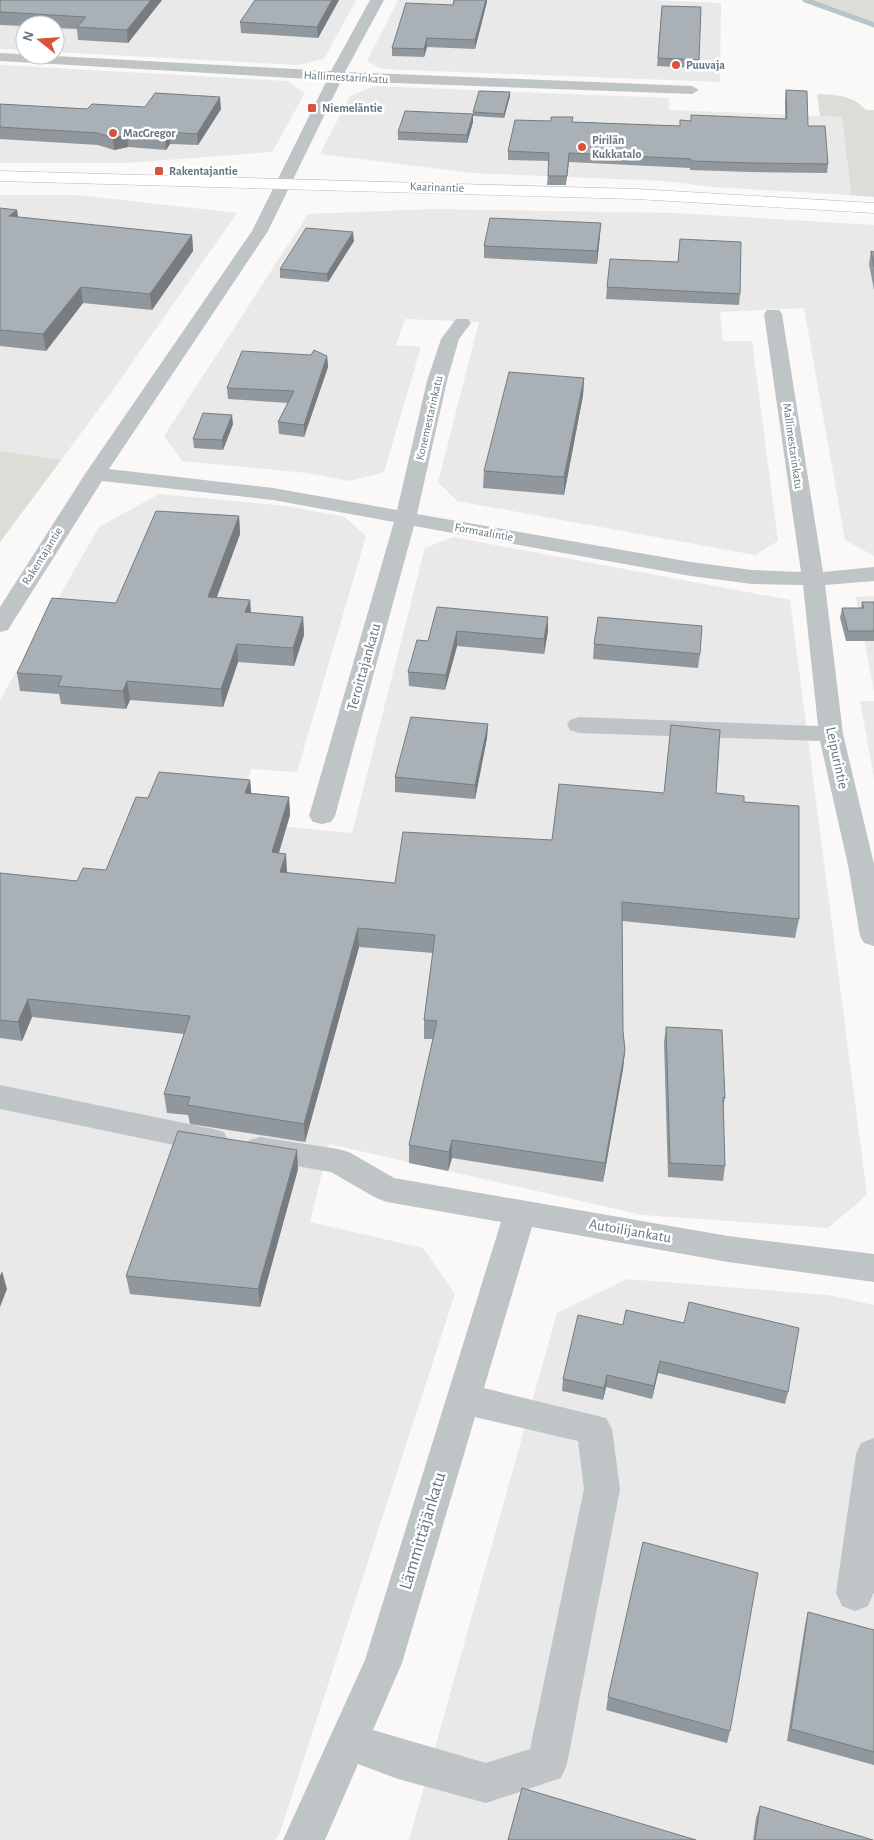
<svg xmlns="http://www.w3.org/2000/svg" width="874" height="1840" font-family="'Alegreya Sans',sans-serif">
	<style>
		.built { fill: #e8e9e8 }
		.green { fill: #daded7 }
		.lines { fill: none; stroke-linecap: round; stroke-linejoin: round }
		.stream { stroke: #b8c5c8; stroke-width: 5 }
		.major-casing { stroke: #b3b9bc; stroke-width: 1 }
		.minor { fill: #bfc4c7; fill-rule: evenodd }
		.major { fill: #fff; fill-rule: evenodd }
		.wall { fill: #91989d }
		.shaded-wall { fill: #767c7f }
		.building { fill: #a9b1b6; stroke: #767c7f }
		.poi-dot { fill: #d7533a; stroke: #fff; stroke-width: 2 }
		.labels { text-anchor: middle; dominant-baseline: central; stroke-width: 5; stroke-linejoin: round; paint-order: stroke }
		.far-poi-label { font-size: 12px; font-weight: bold; fill: #667780; stroke: #fff; text-anchor: start }
		.far-street-label { font-size: 12px; fill: #667780; stroke: #fff }
		.street-label { font-size: 15px; fill: #667780; stroke: #fff }
		.near-street-label { font-size: 18px; fill: #667780; stroke: #fff }
	</style>
	<rect width="100%" height="100%" fill="#faf9f8"/>
	<g class="built">
		<polygon points="0,0 356,0 324,59 298,65 55,52 55,25 25,25 25,50 0,49"/>
		<polygon points="398,0 651,0 721,3 720,82 381,69 367,61"/>
		<polygon points="0,65 287,81 305,93 272,152 127,163 0,163"/>
		<polygon points="374,86 669,98 669,110 842,117 851,193 849,195 713,187 664,181 473,173 320,154 350,96"/>
		<polygon points="0,195 78,195 237,213 108,397 0,542"/>
		<polygon points="431,209 676,213 874,225 874,556 845,540 804,308 720,312 723,341 752,341 778,541 755,555 457,501 438,482 479,322 405,319 396,345 421,347 384,472 350,481 307,473 182,461 164,436 308,214"/>
		<polygon points="159,494 287,506 345,517 366,536 297,772 251,769 236,822 352,833 425,548 453,537 790,600 867,1195 828,1228 643,1215 329,1144 310,1222 423,1248 455,1294 279,1835 275,1840 0,1840 0,700 99,527"/>
		<polygon points="874,596 874,691 856,597"/>
		<polygon points="860,701 874,701 874,778"/>
		<polygon points="627,1279 828,1295 874,1305 874,1840 409,1840 557,1313"/>
	</g>
	<g class="green">
		<polygon points="802,0 874,0 874,26 812,4"/>
		<path d="M817 94C837 95 852 95 866 110H874V197L849 195 851 193 842 117 820 116Z"/>
		<polygon points="0,451 61,460 0,542"/>
	</g>
	<g class="lines">
		<polyline class="stream" points="805,0 874,25"/>
		<defs>
			<polygon id="major" points="0,171 636,189 874,203 874,213 636,199 0,181"/>
		</defs>
		<use href="#major" class="major-casing"/>
		<g class="minor">
			<polygon points="370,0 384,0 345,72 692,86 699,90 692,94 341,81 268,231 109,469 273,488 397,510 427,381 441,339 456,319 468,319 471,323 459,339 447,381 417,514 691,562 752,570 801,572 764,314 767,310 779,310 782,314 823,572 874,567 874,581 825,585 843,734 874,864 874,946 864,943 860,936 848,865 820,741 579,733 570,730 567,725 570,720 579,717 818,726 803,585 752,584 691,576 414,526 335,816 331,822 322,824 313,822 309,816 394,522 273,500 102,481 11,625 8,630 0,632 0,607 85,474 252,231 327,80 0,61 0,53 331,71"/>
			<polygon points="0,1085 213,1129 224,1132 228,1141 224,1150 213,1153 0,1109"/>
			<path d="M260 1137 338 1149 349 1152 394 1178 728 1236 874 1254V1282L728 1262 532 1227 484 1388 606 1418 612 1429 620 1489 567 1764 561 1778 486 1803 398 1779 358 1764 325 1840H283L365 1660 501 1222 387 1202 376 1198 331 1172 249 1158 245 1149 249 1140ZM475 1417 578 1441 584 1489 530 1749 486 1763 373 1730 402 1663Z"/>
			<polygon points="874,1438 874,1592 868,1606 855,1611 842,1606 836,1593 856,1454 861,1443"/>
		</g>
		<use href="#major" class="major"/>
	</g>
	<g class="wall">
		<polygon points="0,0 162,0 128,43 78,40 77,29 55,28 55,25 25,25 25,26 0,25"/>
		<polygon points="339,0 318,38 241,33 240,22"/>
		<polygon points="454,0 487,0 475,49 427,47 424,57 392,56 392,48 453,5"/>
		<polygon points="662,6 699,60 698,68 657,66"/>
		<polygon points="786,90 808,126 828,164 827,173 751,172 690,170 690,168 569,162 566,185 547,185 549,161 508,160 508,151 551,121 679,126 691,120 785,119 785,99"/>
		<polygon points="510,96 504,118 473,116 473,122 467,143 398,140 398,132 473,114 473,112"/>
		<polygon points="0,104 87,109 145,107 221,109 198,145 170,144 166,150 128,147 114,150 98,145 0,139"/>
		<polygon points="0,208 17,210 18,217 192,235 193,251 152,310 83,303 46,351 0,346"/>
		<polygon points="600,235 597,264 484,258 484,246"/>
		<polygon points="680,239 740,294 739,305 606,299 607,287 678,262"/>
		<polygon points="354,241 328,282 280,278 280,269"/>
		<polygon points="871,251 874,252 874,290 869,264"/>
		<polygon points="327,356 328,367 304,437 279,434 278,422 288,403 228,399 227,388"/>
		<polygon points="584,378 583,395 564,495 483,488 484,471"/>
		<polygon points="233,424 223,450 194,448 193,439"/>
		<polygon points="239,516 240,534 217,597 250,600 251,613 303,617 304,635 294,666 238,662 223,707 130,700 126,709 61,704 59,694 20,691 17,673"/>
		<polygon points="862,602 874,602 874,641 846,641 840,618 842,608 861,608"/>
		<polygon points="437,607 548,631 544,654 457,646 445,690 409,686 408,672 428,641"/>
		<polygon points="594,644 700,654 698,668 593,659"/>
		<polygon points="488,724 487,738 475,799 395,792 395,777"/>
		<polygon points="250,780 251,793 289,797 290,815 279,853 287,873 395,883 552,840 664,793 716,793 744,802 799,919 795,938 622,921 623,1031 625,1050 623,1069 603,1182 452,1158 448,1171 409,1163 409,1145 433,1039 424,1039 424,1020 433,953 359,947 305,1142 190,1124 188,1115 167,1113 164,1094 184,1034 32,1017 22,1041 0,1038 0,873 77,881 106,870 148,798"/>
		<polygon points="666,1027 725,1098 723,1108 725,1166 723,1181 668,1177 664,1042"/>
		<polygon points="298,1169 260,1307 130,1294 126,1276"/>
		<polygon points="578,1315 788,1392 785,1404 658,1373 652,1399 606,1387 603,1400 562,1391 563,1379"/>
		<polygon points="808,1612 874,1630 874,1765 787,1741 805,1625"/>
		<polygon points="608,1697 730,1731 727,1743 606,1710"/>
		<polygon points="760,1806 873,1840 753,1840 756,1818"/>
	</g>
	<g class="shaded-wall">
		<polygon points="151,0 162,0 128,43 127,30"/>
		<polygon points="332,0 339,0 318,38 317,27"/>
		<polygon points="486,0 487,0 487,2 475,49 475,40"/>
		<polygon points="427,38 427,47 424,57 424,49"/>
		<polygon points="510,92 510,96 504,118 504,114"/>
		<polygon points="220,97 221,109 198,145 197,134"/>
		<polygon points="473,114 473,122 467,143 467,135"/>
		<polygon points="169,132 170,144 166,150 165,138"/>
		<polygon points="127,135 128,147 114,150 113,138"/>
		<polygon points="17,210 19,225 9,216"/>
		<polygon points="601,223 600,235 597,264 597,251"/>
		<polygon points="353,232 354,241 328,282 327,274"/>
		<polygon points="192,235 193,251 152,310 150,294"/>
		<polygon points="81,287 83,303 46,351 43,334"/>
		<polygon points="327,356 328,367 304,437 304,425"/>
		<polygon points="584,378 583,395 564,495 564,477"/>
		<polygon points="232,415 233,424 223,450 222,440"/>
		<polygon points="239,516 240,534 210,615 208,597"/>
		<polygon points="250,600 251,618 245,612"/>
		<polygon points="303,617 304,635 294,666 293,648"/>
		<polygon points="548,617 548,631 544,654 544,639"/>
		<polygon points="457,631 457,646 445,690 446,675"/>
		<polygon points="237,644 238,662 223,707 221,689"/>
		<polygon points="127,681 130,700 126,709 123,691"/>
		<polygon points="488,724 487,738 475,799 475,785"/>
		<polygon points="250,780 252,799 245,793"/>
		<polygon points="289,797 290,815 273,871 272,852"/>
		<polygon points="286,854 287,872 282,891 280,872"/>
		<polygon points="358,928 359,947 305,1142 304,1124"/>
		<polygon points="28,999 32,1017 22,1041 18,1022"/>
		<polygon points="625,1050 623,1069 603,1182 605,1163"/>
		<polygon points="452,1140 452,1158 448,1171 449,1152"/>
		<polygon points="297,1150 298,1169 260,1307 258,1289"/>
		<polygon points="2,1271 7,1289 0,1307 0,1276"/>
		<polygon points="660,1361 658,1373 652,1399 654,1386"/>
		<polygon points="607,1375 606,1387 603,1400 604,1388"/>
	</g>
	<g class="building">
		<polygon points="0,0 151,0 127,30 77,27 86,17 0,12"/>
		<polygon points="255,0 332,0 317,27 240,22"/>
		<polygon points="454,0 486,0 475,40 427,38 424,49 392,48 406,3 453,5"/>
		<polygon points="662,6 701,7 699,60 658,58"/>
		<polygon points="786,90 807,91 808,126 825,126 828,164 752,163 691,161 691,159 569,153 567,176 548,176 549,153 508,151 515,120 551,121 551,117 573,117 572,122 680,126 680,120 691,121 691,115 787,119"/>
		<polygon points="479,91 510,92 504,114 473,112"/>
		<polygon points="155,93 220,97 197,134 169,132 165,138 127,135 113,138 97,133 0,127 0,104 87,109 92,104 145,107"/>
		<polygon points="405,111 473,114 467,135 398,132"/>
		<polygon points="0,208 17,210 9,216 192,235 150,294 81,287 43,334 0,330"/>
		<polygon points="490,218 601,223 597,251 484,246"/>
		<polygon points="306,228 353,232 327,274 280,269"/>
		<polygon points="680,239 741,242 740,294 607,287 610,259 678,262"/>
		<polygon points="871,251 874,252 874,267"/>
		<polygon points="314,350 327,356 304,425 278,422 294,391 227,388 242,351 311,355"/>
		<polygon points="509,372 584,378 564,477 484,471"/>
		<polygon points="203,413 232,415 222,440 193,439"/>
		<polygon points="156,511 239,516 208,597 250,600 245,612 303,617 293,648 237,644 221,689 127,681 123,691 58,686 62,676 17,673 52,598 116,603"/>
		<polygon points="862,602 874,602 874,631 848,631 842,608 864,608"/>
		<polygon points="437,607 548,617 544,639 457,631 446,675 408,672 417,640 428,641"/>
		<polygon points="598,617 702,626 700,654 594,644"/>
		<polygon points="411,717 488,724 475,785 395,777"/>
		<polygon points="671,725 720,730 716,793 744,796 744,802 799,806 799,919 622,902 623,1031 625,1050 605,1163 452,1140 449,1152 409,1145 437,1021 424,1020 435,935 358,928 304,1124 187,1105 190,1097 164,1094 190,1016 28,999 18,1022 0,1020 0,873 77,881 83,868 106,870 136,797 148,798 159,772 250,780 245,793 289,797 272,852 286,854 280,872 395,883 403,832 552,840 559,784 664,793"/>
		<polygon points="666,1027 722,1030 725,1098 723,1097 725,1166 670,1163"/>
		<polygon points="178,1131 297,1150 258,1289 126,1276"/>
		<polygon points="689,1302 799,1328 788,1392 660,1361 654,1386 607,1375 604,1388 563,1379 578,1315 623,1325 626,1310 684,1323"/>
		<polygon points="643,1542 758,1573 730,1731 608,1697"/>
		<polygon points="808,1612 874,1630 874,1752 791,1729"/>
		<polygon points="522,1788 696,1840 508,1840"/>
		<polygon points="760,1806 873,1840 755,1840"/>
	</g>
	<g class="poi-dot">
		<circle cx="676" cy="65" r="5"/>
		<rect x="307" y="103" width="10" height="10" rx="2.5"/>
		<circle cx="113" cy="133" r="5"/>
		<circle cx="582" cy="147" r="5"/>
		<rect x="154" y="166" width="10" height="10" rx="2.5"/>
	</g>
	<g class="labels">
		<g class="far-poi-label">
			<text x="686" y="65">Puuvaja</text>
			<text x="322" y="108">Niemeläntie</text>
			<text x="123" y="133">MacGregor</text>
			<text x="592" y="140">Pirilän<tspan x="592" dy="14">Kukkatalo</tspan></text>
			<text x="169" y="171">Rakentajantie</text>
		</g>
		<g class="far-street-label">
			<text transform="translate(346 77) rotate(3)">Hallimestarinkatu</text>
			<text transform="translate(437 187) rotate(2)">Kaarinantie</text>
			<text transform="translate(429 418) rotate(-77)">Konemestarinkatu</text>
			<text transform="translate(793 446) rotate(82)">Mallimestarinkatu</text>
			<text transform="translate(484 532) rotate(10)">Formaalintie</text>
			<text transform="translate(42 556) rotate(-58)">Rakentajantie</text>
		</g>
		<g class="street-label">
			<text transform="translate(364 667) rotate(-74)">Teroittajankatu</text>
			<text transform="translate(837 758) rotate(78)">Leipurintie</text>
			<text transform="translate(630 1231) rotate(10)">Autoilijankatu</text>
		</g>
		<g class="near-street-label">
			<text transform="translate(423 1531) rotate(-73)">Lämmittäjänkatu</text>
		</g>
	</g>
	<g transform="translate(40 40) rotate(287)"><circle r="24" fill="#ffffff" stroke="#c2c9cc"/>
	<path d="M0-4L9 19L0 12L-9 19Z" fill="#d7533a"/>
	<text y="-8" font-size="14" font-weight="bold" text-anchor="middle" fill="#667780">N</text>
	</g>
</svg>
